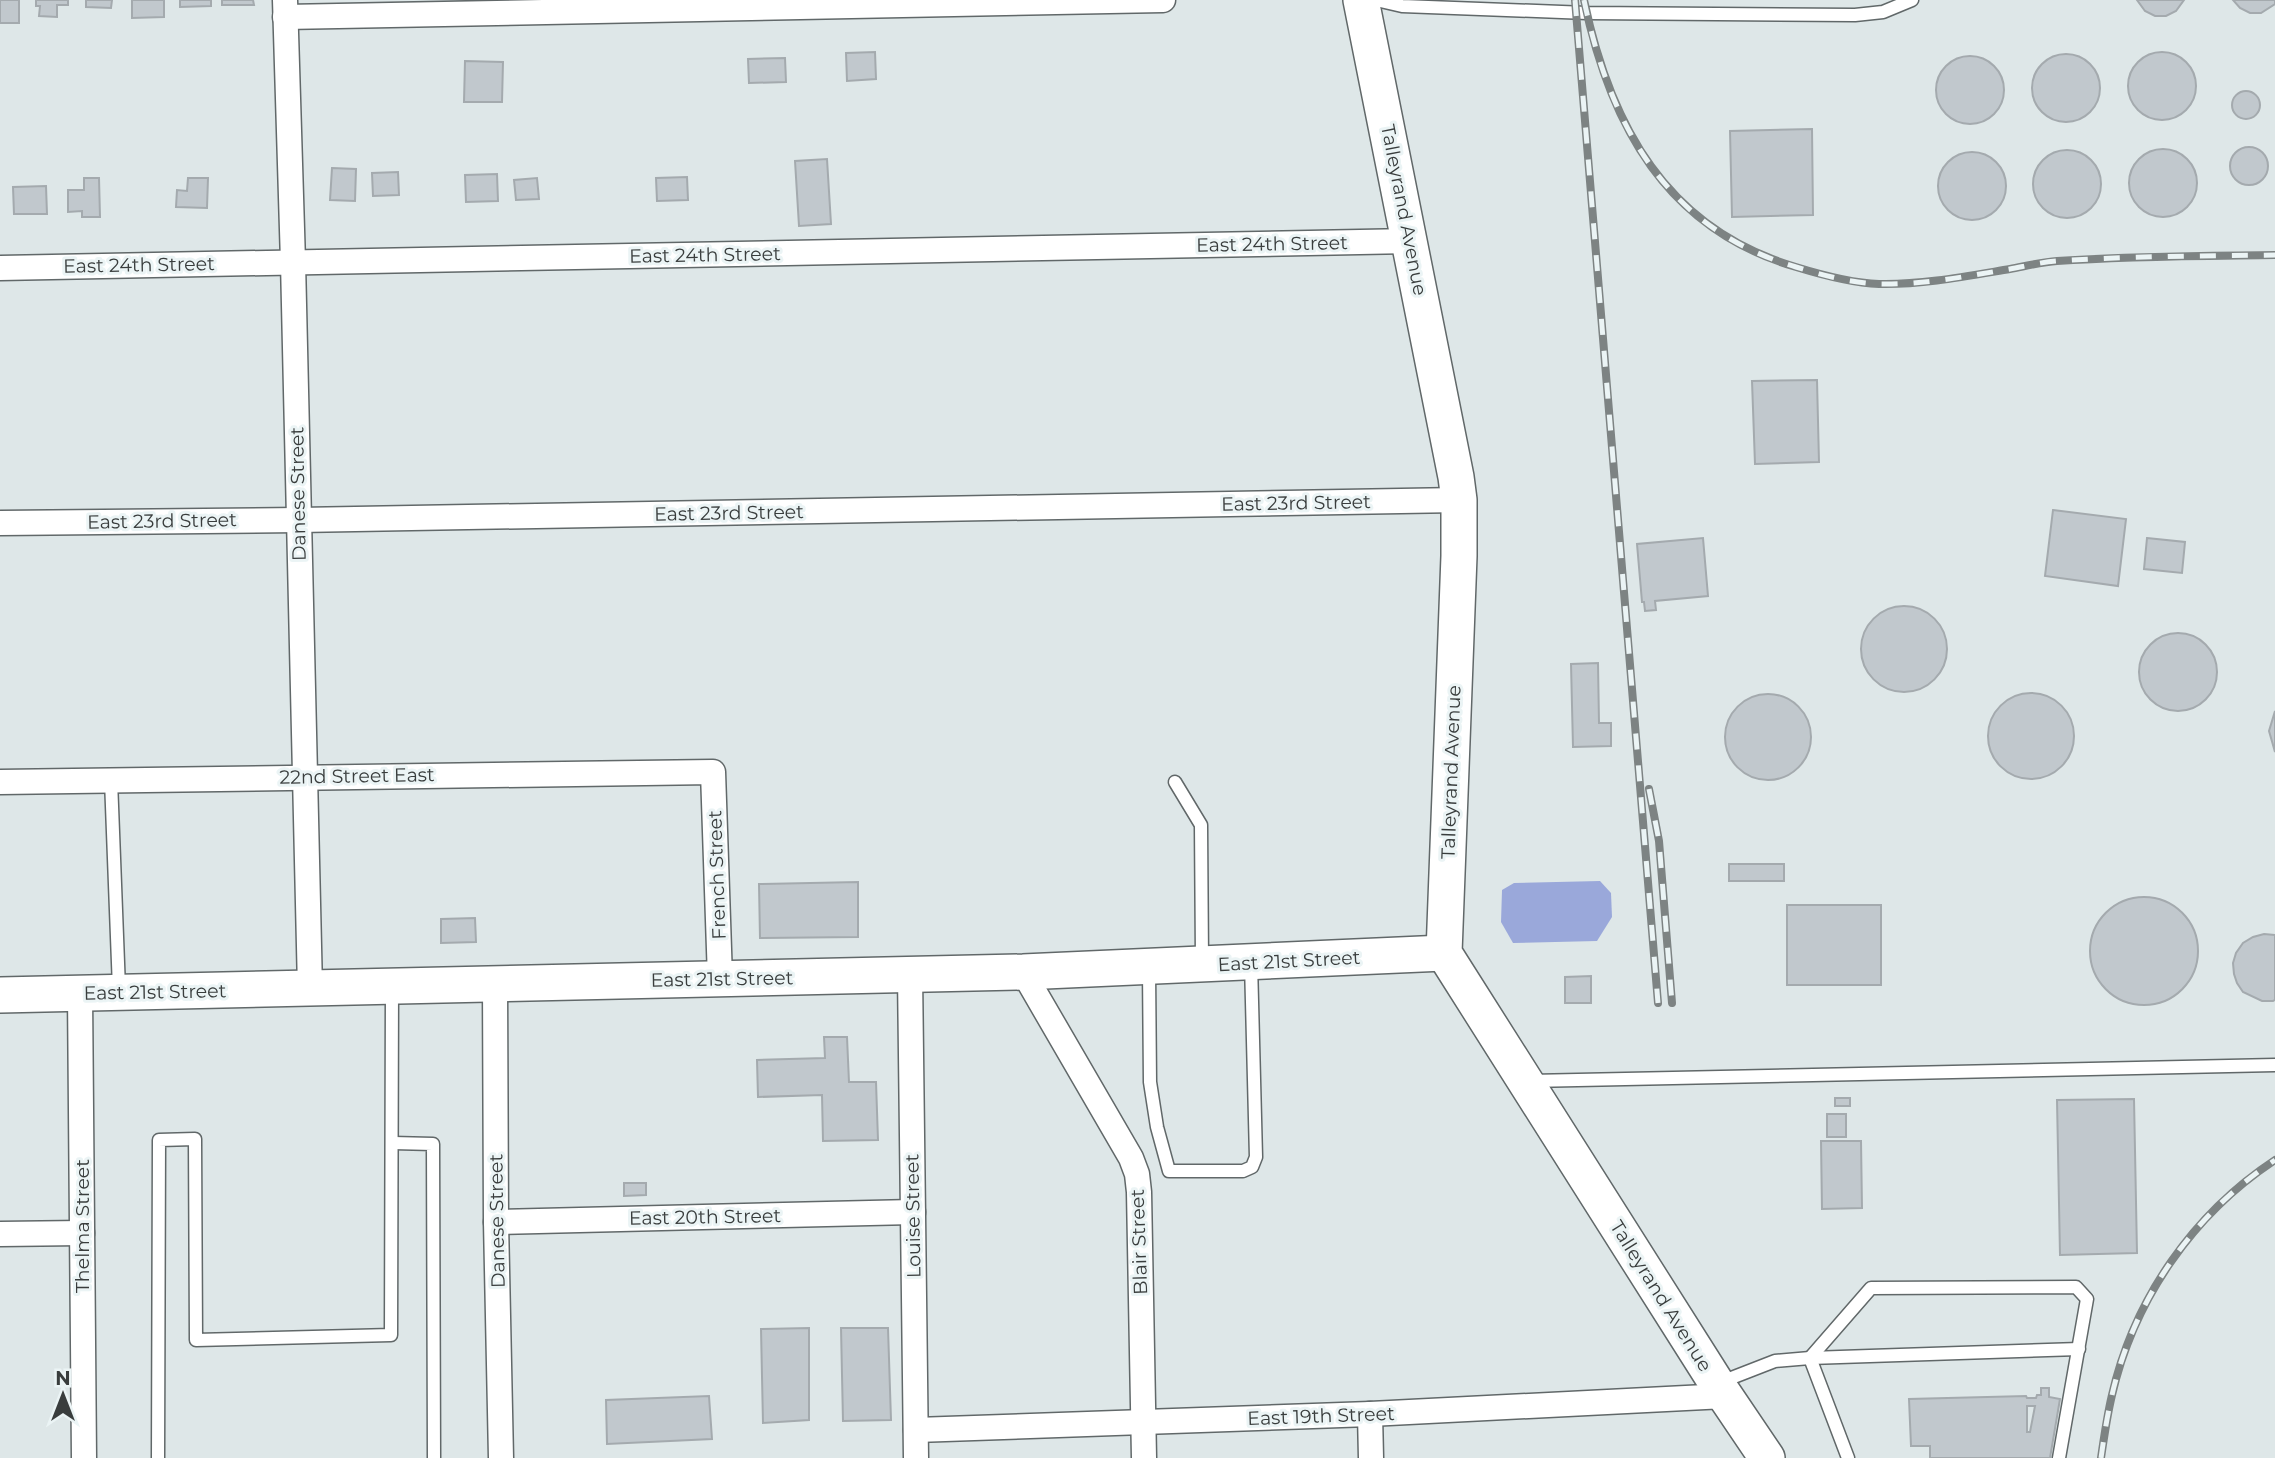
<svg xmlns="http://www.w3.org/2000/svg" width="2275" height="1458" font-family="Montserrat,sans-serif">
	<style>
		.water { fill: #9aa8da }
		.building { fill: #c1c8cd; stroke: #a4aaae; stroke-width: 2; fill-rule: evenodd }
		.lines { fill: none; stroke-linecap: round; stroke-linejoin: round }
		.lane-casing { stroke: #616869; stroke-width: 15 }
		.street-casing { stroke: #616869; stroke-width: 27 }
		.secondary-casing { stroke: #616869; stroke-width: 38 }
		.lane { stroke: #fff; stroke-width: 12 }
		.street { stroke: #fff; stroke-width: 24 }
		.secondary { stroke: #fff; stroke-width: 35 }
		.rail-casing { stroke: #7d8383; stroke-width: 8 }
		.rail { stroke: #ebf4f5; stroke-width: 5; stroke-dasharray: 16; stroke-linecap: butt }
		.labels { text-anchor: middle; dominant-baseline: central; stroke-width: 6; stroke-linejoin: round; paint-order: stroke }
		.street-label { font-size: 19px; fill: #393d3d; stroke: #ebf4f5 }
	</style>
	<rect width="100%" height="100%" fill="#dee7e8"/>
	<polygon class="water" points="1600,881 1611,893 1612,917 1597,941 1513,943 1501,922 1502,890 1514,883"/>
	<g class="building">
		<rect x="0" y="0" width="19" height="23"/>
		<polygon points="36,0 68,0 68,5 57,5 57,17 39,16 40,6 36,6"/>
		<polygon points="86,0 112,0 111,8 86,7"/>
		<polygon points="132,0 164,0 164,17 132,18"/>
		<polygon points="180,0 211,0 211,6 180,7"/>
		<polygon points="222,0 253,0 254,5 222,5"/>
		<polygon points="2137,0 2184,0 2176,11 2166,16 2155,16 2145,11"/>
		<polygon points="2233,0 2275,0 2275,4 2261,13 2250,13 2240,8"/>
		<polygon points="875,52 876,79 847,81 846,53"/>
		<circle cx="2162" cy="86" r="34"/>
		<circle cx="2066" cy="88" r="34"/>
		<circle cx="1970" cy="90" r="34"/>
		<polygon points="785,58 786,82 749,83 748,59"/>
		<polygon points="465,61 503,62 502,102 464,102"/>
		<circle cx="2246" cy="105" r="14"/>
		<polygon points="1812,129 1813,215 1732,217 1730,131"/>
		<circle cx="2249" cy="166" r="19"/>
		<circle cx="2163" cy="183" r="34"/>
		<circle cx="2067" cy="184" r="34"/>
		<circle cx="1972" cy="186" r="34"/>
		<polygon points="827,159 831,224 799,226 795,161"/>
		<polygon points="332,168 356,169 355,201 330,200"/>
		<polygon points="398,172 399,195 373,196 372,173"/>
		<polygon points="497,174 498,201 466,202 465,175"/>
		<polygon points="687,177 688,200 657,201 656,178"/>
		<polygon points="84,178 99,178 100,217 82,217 82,211 68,212 68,190 84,190"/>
		<polygon points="188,178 208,178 207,208 176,207 177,190 187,191"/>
		<polygon points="537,178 539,199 516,200 514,180"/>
		<polygon points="46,186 47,214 14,214 13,187"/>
		<polygon points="1817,380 1819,462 1755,464 1752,381"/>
		<polygon points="2053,510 2126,519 2118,586 2045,576"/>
		<polygon points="1703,538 1708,596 1655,601 1656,610 1645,611 1644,602 1642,602 1637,544"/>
		<polygon points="2147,538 2185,542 2182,573 2144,569"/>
		<circle cx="1904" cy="649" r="43"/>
		<circle cx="2178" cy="672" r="39"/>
		<polygon points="1598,663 1599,723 1611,723 1611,746 1573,747 1571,664"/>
		<circle cx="2031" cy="736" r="43"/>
		<circle cx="1768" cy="737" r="43"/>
		<polygon points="2275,711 2275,752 2269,731"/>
		<rect x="1729" y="864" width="55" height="17"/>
		<polygon points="858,882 858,937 760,938 759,884"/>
		<circle cx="2144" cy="951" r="54"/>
		<rect x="1787" y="905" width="94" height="80"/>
		<polygon points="475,918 476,942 441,943 441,919"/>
		<polygon points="2264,934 2275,935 2275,1000 2273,1001 2262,1001 2243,992 2237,983 2234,974 2233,963 2236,953 2243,943 2253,937"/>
		<polygon points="1591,976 1591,1003 1565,1003 1565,977"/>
		<polygon points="824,1037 847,1037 849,1082 876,1082 878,1140 823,1141 822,1095 758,1097 757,1060 825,1058"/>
		<rect x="1835" y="1098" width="15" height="8"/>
		<polygon points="2134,1099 2137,1253 2060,1255 2057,1100"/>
		<rect x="1827" y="1114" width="19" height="23"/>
		<polygon points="1821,1141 1861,1141 1862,1208 1822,1209"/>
		<polygon points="624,1183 646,1183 646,1195 624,1196"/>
		<polygon points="809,1328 809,1420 763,1423 761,1329"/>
		<polygon points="841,1328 888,1328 891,1420 843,1421"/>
		<path d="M2041 1388H2049V1397L2060 1399 2050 1458H1930V1446H1911L1909 1399 2026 1396 2027 1398H2036L2037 1395H2041ZM2027 1406H2035L2030 1432H2027Z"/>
		<polygon points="709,1396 712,1439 607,1444 606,1400"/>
	</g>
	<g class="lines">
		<defs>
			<g id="lane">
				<polyline points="1376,0 1402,6 1587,13 1855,15 1883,12 1912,0"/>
				<polyline points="111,780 119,989"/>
				<polyline points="1175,782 1201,825 1202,961"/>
				<polyline points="1149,970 1150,1082 1157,1127 1169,1171 1243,1171 1252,1167 1256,1157 1251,963"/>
				<polyline points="1530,1081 2275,1065"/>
				<polyline points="393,1143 433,1144 434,1458"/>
				<polyline points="1810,1358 1871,1288 2076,1287 2087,1299 2059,1458"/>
				<polyline points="1810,1358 1848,1458"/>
				<polyline points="1721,1382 1775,1361 1810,1358 2079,1349"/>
				<polyline points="158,1458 159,1140 195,1139 196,1340 391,1335 392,987"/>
			</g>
			<g id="street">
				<polyline points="285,0 293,262 310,989"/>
				<polyline points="285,17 1163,0"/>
				<polyline points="0,268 1411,241"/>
				<polyline points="0,523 299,520 1459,500"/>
				<polyline points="0,782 713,772 720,979"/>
				<polyline points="1023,972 1131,1158 1137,1174 1139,1192 1144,1458"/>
				<polyline points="910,974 916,1458"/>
				<polyline points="495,984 496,1222 501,1458"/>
				<polyline points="80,994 84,1458"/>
				<polyline points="496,1222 913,1212"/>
				<polyline points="0,1234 82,1233"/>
				<polyline points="1370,1414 1371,1458"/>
				<polyline points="916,1430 1370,1414 1725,1396"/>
			</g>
			<g id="secondary">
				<polyline points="1361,0 1456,477 1459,500 1459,556 1444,953 1717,1384 1767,1458"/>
				<polyline points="0,995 1023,972 1444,953"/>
			</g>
		</defs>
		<use href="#lane" class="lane-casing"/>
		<use href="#street" class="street-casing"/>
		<use href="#secondary" class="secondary-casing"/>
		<use href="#lane" class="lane"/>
		<use href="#street" class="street"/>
		<use href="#secondary" class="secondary"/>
		<defs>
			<g id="rail">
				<polyline points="1575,0 1658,1003"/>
				<path d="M1584 0C1610 125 1666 229 1796 267 1822 275 1851 283 1879 284 1922 285 1968 276 2010 269 2026 266 2042 262 2057 261 2130 256 2203 256 2275 255"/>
				<polyline points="1649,789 1659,841 1672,1003"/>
				<path d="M2101 1458C2104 1437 2107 1416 2112 1395 2134 1299 2193 1214 2275 1160"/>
			</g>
		</defs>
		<use href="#rail" class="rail-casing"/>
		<use href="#rail" class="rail"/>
	</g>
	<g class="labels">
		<g class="street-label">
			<text transform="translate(1404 210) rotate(79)">Talleyrand Avenue</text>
			<text transform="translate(1272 244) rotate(-1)">East 24th Street</text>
			<text transform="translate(705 255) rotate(-1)">East 24th Street</text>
			<text transform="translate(139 265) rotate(-1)">East 24th Street</text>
			<text transform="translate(298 494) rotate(-91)">Danese Street</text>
			<text transform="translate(1296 503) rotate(-1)">East 23rd Street</text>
			<text transform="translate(729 513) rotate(-1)">East 23rd Street</text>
			<text transform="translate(162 521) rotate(-1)">East 23rd Street</text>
			<text transform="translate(1451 772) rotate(-88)">Talleyrand Avenue</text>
			<text transform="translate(357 776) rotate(-1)">22nd Street East</text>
			<text transform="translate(717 875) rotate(-92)">French Street</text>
			<text transform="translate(1289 961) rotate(-3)">East 21st Street</text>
			<text transform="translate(722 979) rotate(-1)">East 21st Street</text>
			<text transform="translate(155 992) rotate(-1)">East 21st Street</text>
			<text transform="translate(913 1216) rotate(-91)">Louise Street</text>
			<text transform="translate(705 1217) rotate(-1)">East 20th Street</text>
			<text transform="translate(497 1221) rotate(-91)">Danese Street</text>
			<text transform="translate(82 1226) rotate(-90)">Thelma Street</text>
			<text transform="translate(1139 1242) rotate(-92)">Blair Street</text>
			<text transform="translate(1661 1296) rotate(58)">Talleyrand Avenue</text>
			<text transform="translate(1321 1416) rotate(-2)">East 19th Street</text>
		</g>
	</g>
	<g transform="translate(63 1395)" stroke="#ebf4f5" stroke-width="5" paint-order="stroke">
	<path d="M0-5L12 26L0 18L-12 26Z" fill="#393d3d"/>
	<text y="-10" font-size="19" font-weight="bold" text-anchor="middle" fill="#393d3d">N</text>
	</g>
</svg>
